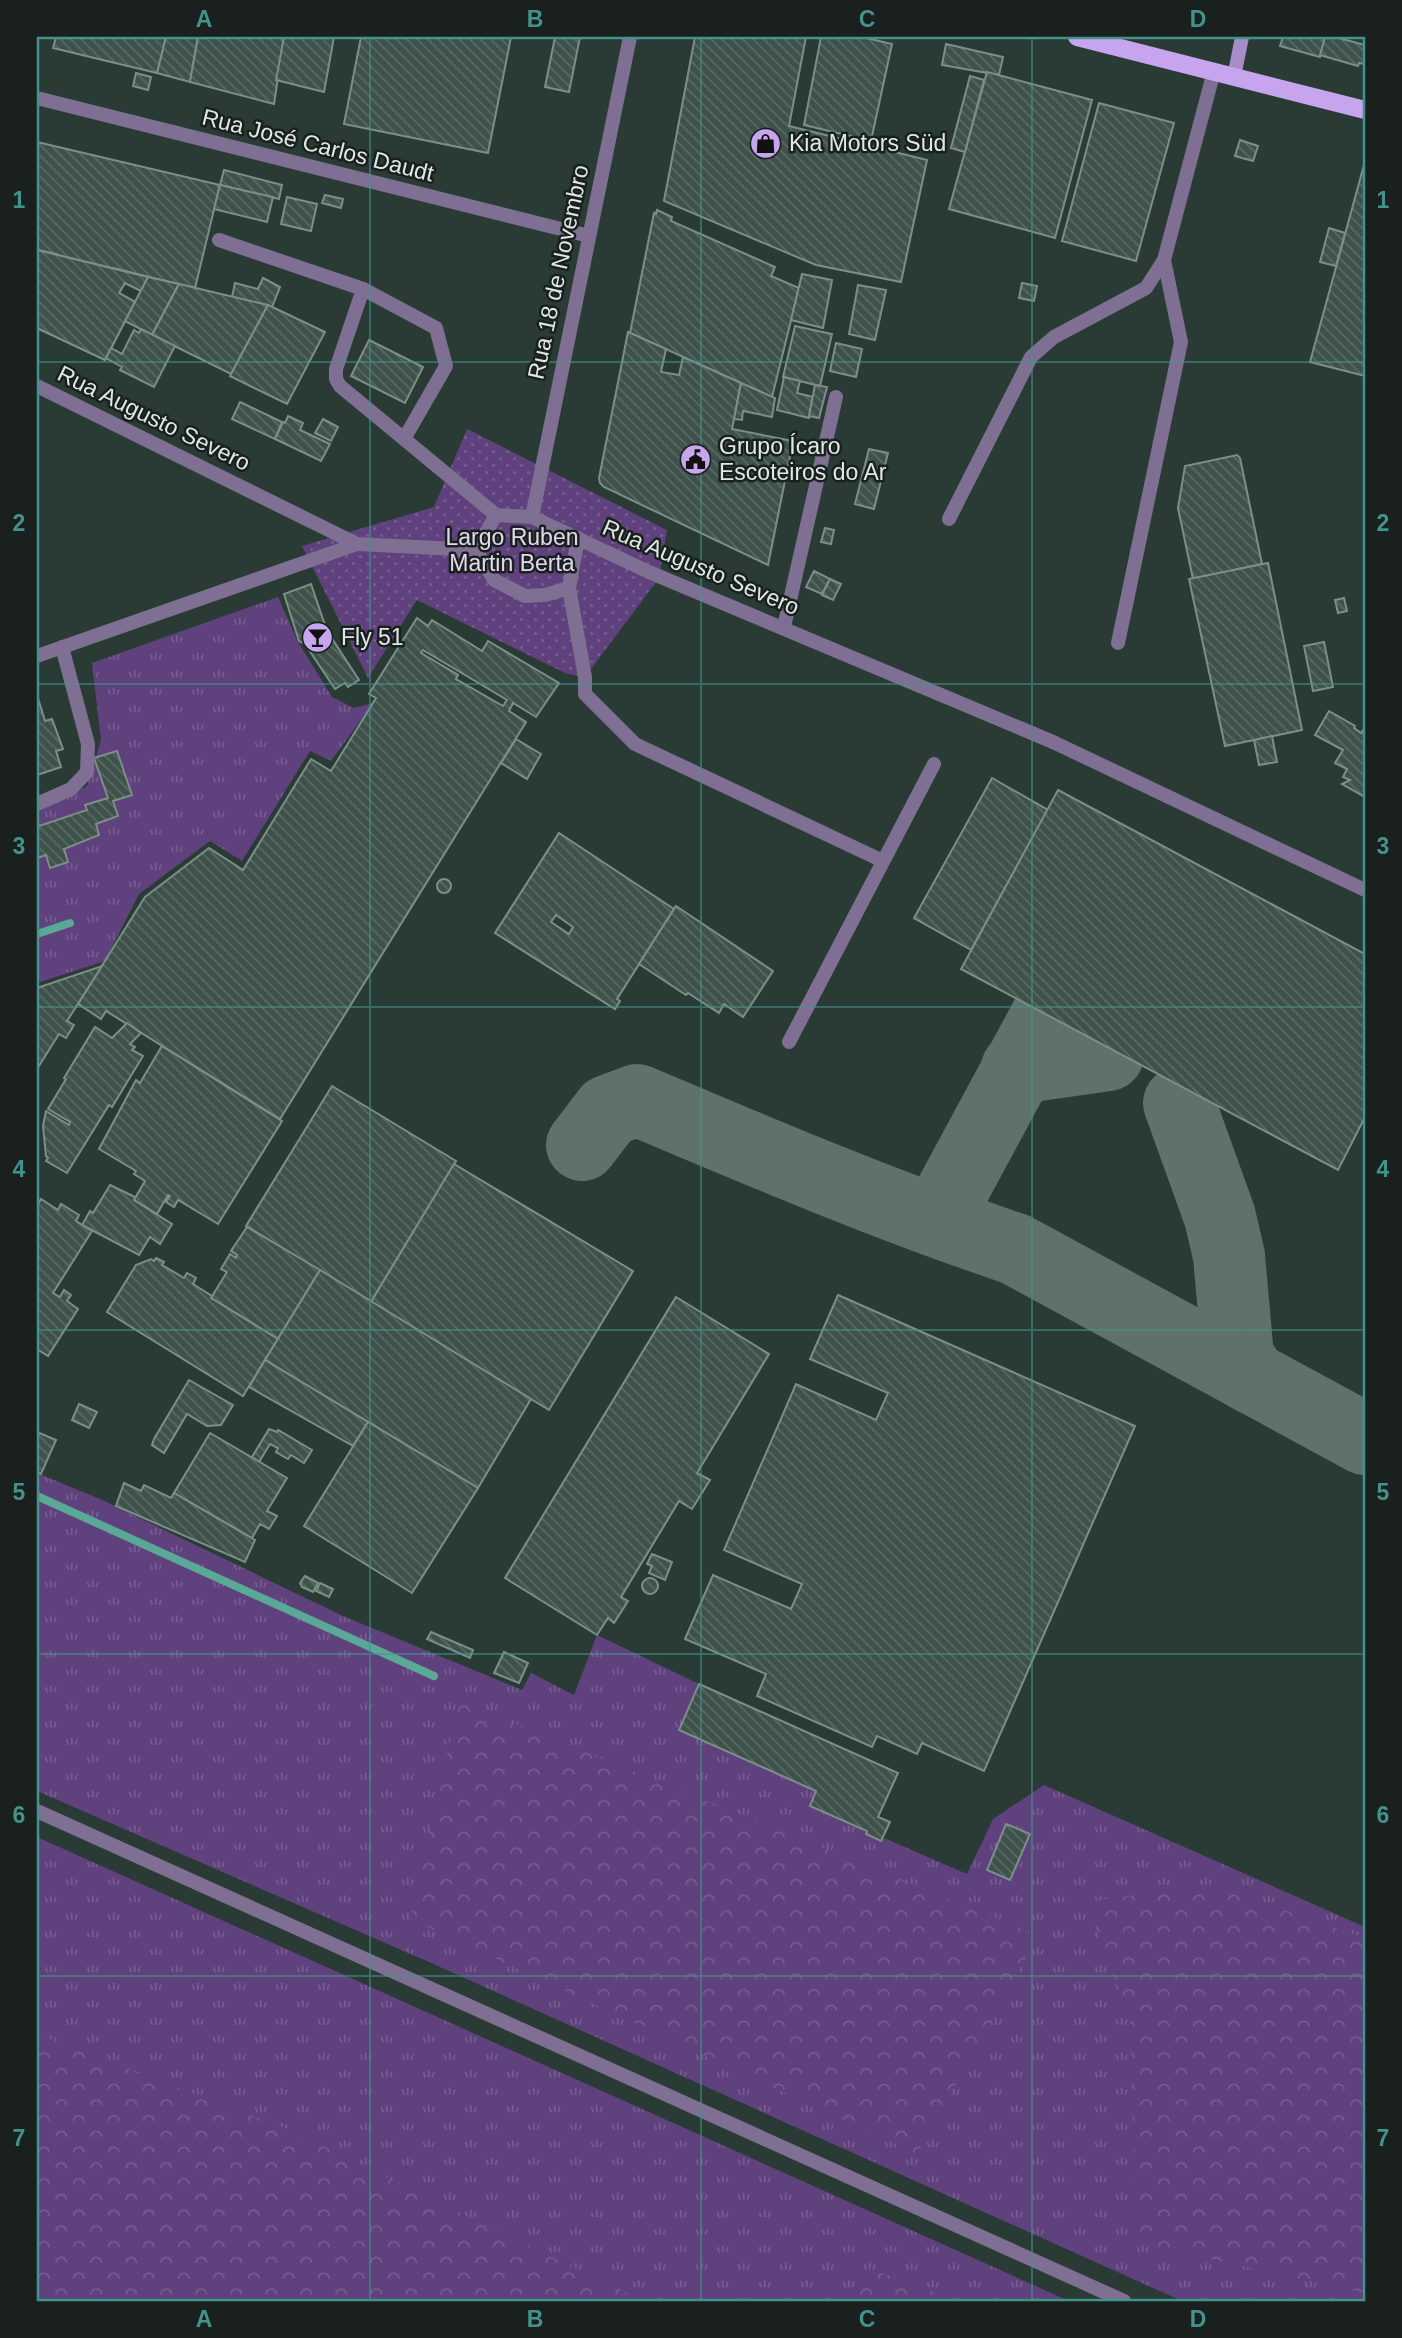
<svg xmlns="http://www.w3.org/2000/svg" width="1402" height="2338" font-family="Helvetica,sans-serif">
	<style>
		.grass { fill: url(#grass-tufts) }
		.forest { fill: url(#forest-crowns) }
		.park { fill: url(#park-dots) }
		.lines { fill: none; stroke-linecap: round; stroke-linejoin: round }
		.stream { stroke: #5aa996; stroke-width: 8 }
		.taxiway { stroke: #60706a; stroke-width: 72 }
		.building { fill: url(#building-back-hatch); stroke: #7b8f88; stroke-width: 2; fill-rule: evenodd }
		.lane { stroke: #7f6f93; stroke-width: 14 }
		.street { stroke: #7f6f93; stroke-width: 14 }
		.secondary { stroke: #a78dc7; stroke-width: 14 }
		.primary { stroke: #c6a4ee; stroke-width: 18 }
		.grid { fill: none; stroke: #43938c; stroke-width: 2; stroke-opacity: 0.55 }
		.labels { text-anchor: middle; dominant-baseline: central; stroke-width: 5; stroke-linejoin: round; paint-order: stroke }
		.poi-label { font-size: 23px; fill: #dee9e5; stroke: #19201e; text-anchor: start }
		.street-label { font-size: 23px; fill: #dee9e5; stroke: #19201e }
		.park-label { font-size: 23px; fill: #e3d9ef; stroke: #19201e }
		.neatline { fill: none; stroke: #43938c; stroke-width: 2.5 }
		.grid-label { font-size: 23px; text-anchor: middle; font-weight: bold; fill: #43938c }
	</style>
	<defs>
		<pattern id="grass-tufts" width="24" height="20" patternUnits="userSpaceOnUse" patternTransform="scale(1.75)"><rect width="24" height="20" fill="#5f417e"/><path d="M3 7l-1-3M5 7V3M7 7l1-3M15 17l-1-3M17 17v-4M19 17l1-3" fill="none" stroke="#765c90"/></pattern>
		<pattern id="forest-crowns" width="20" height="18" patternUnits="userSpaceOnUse" patternTransform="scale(1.75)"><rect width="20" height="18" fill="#5f417e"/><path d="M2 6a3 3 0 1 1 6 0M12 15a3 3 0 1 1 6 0" fill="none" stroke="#765c90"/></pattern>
		<pattern id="park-dots" width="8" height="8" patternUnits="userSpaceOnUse" patternTransform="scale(1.75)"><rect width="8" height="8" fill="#5f417e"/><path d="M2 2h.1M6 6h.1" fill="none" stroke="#765c90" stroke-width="1.8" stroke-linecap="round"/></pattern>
		<pattern id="building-back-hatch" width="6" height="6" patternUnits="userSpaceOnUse" patternTransform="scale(1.75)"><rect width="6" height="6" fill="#3e514a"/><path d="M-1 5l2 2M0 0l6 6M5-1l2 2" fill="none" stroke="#596a64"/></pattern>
	</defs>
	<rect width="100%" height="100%" fill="#2a3b35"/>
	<g class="grass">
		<polygon points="278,597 298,642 332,697 354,708 373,703 331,761 310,751 242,861 210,841 139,894 105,961 37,983 37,812 87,786 101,740 92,663"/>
		<polygon points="37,1473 100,1499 343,1616 522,1690 531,1673 574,1695 597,1635 699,1684 816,1791 810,1806 967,1874 993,1819 1044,1785 1365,1927 1365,2301 1182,2301 429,1962 37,1791"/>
		<polygon points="37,1837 1069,2301 37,2301"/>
	</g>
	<g class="forest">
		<polygon points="459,1701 1039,1935 917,2154 410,1919"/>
		<polygon points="1210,1884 1365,1938 1365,2293 1136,2243 1130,2018 1086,1902"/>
		<polygon points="37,2034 287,2129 644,2301 37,2301"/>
		<polygon points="868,2268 957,2301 856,2301"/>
	</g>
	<polygon class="park" points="467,429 667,530 659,578 585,677 567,674 417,600 368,678 302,546 434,507"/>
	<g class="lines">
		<g class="stream">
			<polyline points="37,934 70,923"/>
			<polyline points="37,1496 434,1676"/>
		</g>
		<g class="taxiway">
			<polyline points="1017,1068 1108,1055"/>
			<polyline points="1179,1103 1220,1217 1229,1256 1238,1357 1252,1378"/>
			<path d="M582 1145 608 1111 637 1100C762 1153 887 1206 1015 1249L1365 1439"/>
			<polyline points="936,1221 1052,1006"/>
		</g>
	</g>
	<g class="building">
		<polygon points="56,37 166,37 157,73 53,48"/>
		<polygon points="166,37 198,37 190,82 157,73"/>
		<polygon points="198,37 284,37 274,104 190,82"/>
		<polygon points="284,37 334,37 324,92 276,80"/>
		<polygon points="361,37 511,37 488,153 344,124"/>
		<polygon points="555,37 580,37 569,92 545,87"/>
		<polygon points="695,37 806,37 789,126 927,160 901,282 816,265 664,201"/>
		<polygon points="821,37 862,37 892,44 871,141 804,125"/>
		<polygon points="1283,37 1325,37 1320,57 1280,46"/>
		<polygon points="1325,37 1335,37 1365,45 1365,64 1359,63 1358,66 1320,55"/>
		<polygon points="946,44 1003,57 999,75 942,65"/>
		<polygon points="987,72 1092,100 1055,238 949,209"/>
		<polygon points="136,73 151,77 148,90 133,86"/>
		<polygon points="970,76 984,80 965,152 951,148"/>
		<polygon points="1099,103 1174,123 1136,261 1062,241"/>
		<polygon points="1240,140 1258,146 1253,161 1235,156"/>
		<polygon points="37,142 220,185 195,288 37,250"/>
		<polygon points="1364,165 1365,166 1365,376 1310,362"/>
		<polygon points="224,170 282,185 279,199 220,185"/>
		<polygon points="220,185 273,197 267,222 214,209"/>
		<polygon points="325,195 343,199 341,208 322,203"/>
		<polygon points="287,197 317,204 311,231 281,224"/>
		<polygon points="657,210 672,217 671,221 775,267 771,276 799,288 772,397 630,333 654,213 656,214"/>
		<polygon points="1329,228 1345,233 1336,266 1320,262"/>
		<polygon points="37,250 57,254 46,303 89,323 104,293 101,291 113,268 148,277 141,291 125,283 119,293 135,302 105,360 37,328 37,311 39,306 37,305"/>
		<polygon points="37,250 148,277 141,291 125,283 119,293 135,302 105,360 37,328"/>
		<polygon points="802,274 832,280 823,328 791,320"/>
		<polygon points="148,277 179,284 152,335 125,321"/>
		<polygon points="263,278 280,287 272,307 232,297 235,283 258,289"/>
		<polygon points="1022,283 1037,286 1034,301 1019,298"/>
		<polygon points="179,284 268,305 231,374 152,335"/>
		<polygon points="858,285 886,290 875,340 849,334"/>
		<polygon points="268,305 325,332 287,404 230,376"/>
		<polygon points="795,326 832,334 820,386 783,377"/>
		<polygon points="141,329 175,346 154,387 120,370 122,367 106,358 111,348 122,354 134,330 139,333"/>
		<polygon points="628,332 666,349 661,372 679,375 683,357 741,383 732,429 793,441 768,565 604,487 600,483 599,478"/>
		<polygon points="369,340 423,367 405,403 351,376"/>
		<polygon points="836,343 862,349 856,377 830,371"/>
		<polygon points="784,377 800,381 797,393 813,397 809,418 777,410"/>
		<polygon points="741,383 775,398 772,417 743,411 742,420 734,419"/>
		<polygon points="815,385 827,387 819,418 809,416"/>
		<polygon points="240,402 282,422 275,439 232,419"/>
		<polygon points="288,416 303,423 300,430 330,444 321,461 275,439 283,422 285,423"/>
		<polygon points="323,419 338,427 331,441 315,433"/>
		<polygon points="869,449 888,453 874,509 855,504"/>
		<polygon points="1237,455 1240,458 1262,564 1193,579 1178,508 1185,466"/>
		<polygon points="825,528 834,530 831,544 821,542"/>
		<polygon points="1268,563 1302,730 1225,746 1189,579"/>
		<polygon points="814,571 830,579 822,594 806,587"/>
		<polygon points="830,579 841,584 833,600 822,595"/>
		<polygon points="311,584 327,631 359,680 348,687 345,683 335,689 305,644 299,641 284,594"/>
		<polygon points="1344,598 1347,611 1338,613 1335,600"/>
		<path d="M417 618 428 626 432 620 482 651 488 641 559 683 536 717 513 703 509 711 526 722 280 1119 106 1011 101 1019 78 1004 145 897 209 848 243 870 311 759 331 771 376 698 369 694ZM423 650 507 700 503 706 456 679 458 675 421 653Z"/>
		<polygon points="1324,642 1333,687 1313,691 1304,646"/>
		<polygon points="37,695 45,721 52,719 63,749 56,751 61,767 37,775"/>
		<polygon points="1329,711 1355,726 1354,728 1361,733 1363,730 1365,731 1365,797 1342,784 1350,780 1343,777 1347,769 1335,763 1343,750 1315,735"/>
		<polygon points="1272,736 1277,762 1259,765 1254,740"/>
		<polygon points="516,739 541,754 527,779 501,763"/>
		<polygon points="117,751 132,795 113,801 118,816 96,824 99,835 64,849 68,862 50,868 46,855 37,858 37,822 39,826 87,810 85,805 108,798 94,758"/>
		<polygon points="992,778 1048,810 971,950 914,918"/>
		<polygon points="1058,790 1365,954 1365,1117 1338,1170 961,969"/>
		<path d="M559 833 674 909 617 999 620 1001 615 1009 495 933ZM556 915 573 927 569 934 551 922Z"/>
		<circle cx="444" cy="886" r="7"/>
		<polygon points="676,906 773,971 743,1017 724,1004 719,1013 688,993 686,995 639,964"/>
		<polygon points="102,966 67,1021 74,1025 66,1038 59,1034 37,1069 37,988"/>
		<polygon points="127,1023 141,1033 130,1044 135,1047 132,1050 143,1056 112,1107 109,1105 67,1173 46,1161 48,1158 46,1156 43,1126 46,1111 69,1125 70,1122 48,1109 66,1079 64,1078 95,1027 112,1038"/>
		<polygon points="162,1046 282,1121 218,1224 178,1200 174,1207 166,1202 170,1196 168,1195 157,1214 134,1200 145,1181 134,1174 136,1171 99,1149 136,1080 140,1083"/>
		<polygon points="332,1086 456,1161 371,1302 246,1226"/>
		<polygon points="454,1164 633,1271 549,1410 371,1302"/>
		<polygon points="110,1185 135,1197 134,1200 172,1224 160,1244 150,1237 139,1255 82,1225 90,1211 93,1213"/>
		<polygon points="41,1199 58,1210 61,1204 79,1215 76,1221 92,1231 53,1293 60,1297 64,1290 71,1295 67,1301 78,1309 48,1356 37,1349 37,1205"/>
		<polygon points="247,1227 320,1270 278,1339 211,1298 227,1272 221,1269 230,1254 236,1258 237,1255 231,1251"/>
		<polygon points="156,1258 164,1262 162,1265 184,1278 187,1273 196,1278 193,1284 212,1296 211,1298 278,1339 243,1396 107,1312 136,1265 151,1259 154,1261"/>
		<polygon points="320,1270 531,1399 478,1488 265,1360"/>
		<polygon points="838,1295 1135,1426 984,1771 922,1743 917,1754 877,1736 872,1747 757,1696 766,1674 685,1639 713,1575 791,1609 802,1584 724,1550 796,1384 876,1420 888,1393 810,1359"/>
		<polygon points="676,1297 769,1354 697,1473 710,1480 692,1509 679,1501 621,1597 628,1601 614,1623 608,1618 597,1635 505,1578"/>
		<polygon points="265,1360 368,1422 353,1446 249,1387"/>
		<polygon points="189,1380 233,1405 221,1425 207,1426 187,1414 164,1453 152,1445 154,1439"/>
		<polygon points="79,1404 97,1412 89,1428 72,1420"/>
		<polygon points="368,1422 478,1488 412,1593 304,1526"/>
		<polygon points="269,1429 277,1432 278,1430 312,1450 304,1463 291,1455 288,1459 276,1452 278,1448 270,1444 259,1462 252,1457"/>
		<polygon points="37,1432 56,1440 41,1474 37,1472"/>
		<polygon points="210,1433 287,1478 267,1511 277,1516 269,1529 260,1524 252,1538 174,1493"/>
		<polygon points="124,1483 141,1491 144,1485 171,1498 174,1493 255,1540 245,1562 116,1506"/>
		<polygon points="652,1554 672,1562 665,1580 649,1573 652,1566 647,1564"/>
		<polygon points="305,1576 318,1583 313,1592 302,1587 300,1583"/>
		<circle cx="650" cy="1586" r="8"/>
		<polygon points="320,1583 333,1589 329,1597 316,1591"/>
		<polygon points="431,1632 473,1650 470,1658 427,1639"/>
		<polygon points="504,1652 528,1663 519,1683 494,1673"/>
		<polygon points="699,1684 898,1773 878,1817 890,1822 881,1841 866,1834 867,1831 810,1806 816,1791 679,1730"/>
		<polygon points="1006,1824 1030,1834 1010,1880 987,1870"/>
	</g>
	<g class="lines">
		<g class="lane">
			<polyline points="219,240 363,289 336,369 336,379 340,386 496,515"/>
			<polyline points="363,289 436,328 446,366 404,439"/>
			<polyline points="949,519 1031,357 1054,337 1146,288 1164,260 1214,71"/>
			<polyline points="476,550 494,580 525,596 545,595 569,588 578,538"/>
			<polyline points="569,588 585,677 585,694 635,744 883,861"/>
			<polyline points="784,627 836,397"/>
			<polyline points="1118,643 1181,342 1164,260"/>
			<polyline points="37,656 357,544"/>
			<polyline points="1053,742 1365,890"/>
			<polyline points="37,804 71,789 87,772 88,744 62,647"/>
			<polyline points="789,1042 934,764"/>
			<polyline points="37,1811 1124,2301"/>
		</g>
		<g class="street">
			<polyline points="37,98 589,236"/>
			<polyline points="37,386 357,544 476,550 496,515 532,517 649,572 1053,742"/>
			<polyline points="532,517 630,37"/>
		</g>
		<polyline class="secondary" points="1234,77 1242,37"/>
		<polyline class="primary" points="1077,37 1365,110"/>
	</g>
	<path class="grid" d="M370 37V2301M701 37V2301M1032 37V2301M37 362H1365M37 684H1365M37 1007H1365M37 1330H1365M37 1654H1365M37 1976H1365"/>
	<defs>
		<symbol id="shop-disc" viewBox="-11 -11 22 22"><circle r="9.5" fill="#c7a6ef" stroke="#19201e"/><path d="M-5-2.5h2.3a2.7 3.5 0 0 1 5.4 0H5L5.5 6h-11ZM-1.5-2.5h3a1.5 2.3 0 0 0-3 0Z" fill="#111"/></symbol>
		<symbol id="civic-disc" viewBox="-11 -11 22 22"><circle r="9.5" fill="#c7a6ef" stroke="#19201e"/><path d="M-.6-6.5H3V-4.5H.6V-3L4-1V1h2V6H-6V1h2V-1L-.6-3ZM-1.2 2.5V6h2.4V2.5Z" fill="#111"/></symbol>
		<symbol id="bar-disc" viewBox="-11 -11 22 22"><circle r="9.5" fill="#c7a6ef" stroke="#19201e"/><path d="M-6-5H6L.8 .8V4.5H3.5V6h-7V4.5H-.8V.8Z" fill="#111"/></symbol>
	</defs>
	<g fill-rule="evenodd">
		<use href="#shop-disc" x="748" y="126" width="35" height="35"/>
		<use href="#civic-disc" x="678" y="442" width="35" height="35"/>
		<use href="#bar-disc" x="300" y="620" width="35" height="35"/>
	</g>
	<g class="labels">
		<g class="poi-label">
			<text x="789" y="143">Kia Motors Süd</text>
			<text x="719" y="446">Grupo Ícaro<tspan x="719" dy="26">Escoteiros do Ar</tspan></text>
			<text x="341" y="637">Fly 51</text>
		</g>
		<g class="street-label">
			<text transform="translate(318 145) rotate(14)">Rua José Carlos Daudt</text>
			<text transform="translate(558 272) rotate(-78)">Rua 18 de Novembro</text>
			<text transform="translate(154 418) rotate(26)">Rua Augusto Severo</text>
			<text transform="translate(701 567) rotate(23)">Rua Augusto Severo</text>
		</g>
		<g class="park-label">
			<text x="512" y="537">Largo Ruben<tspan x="512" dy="26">Martin Berta</tspan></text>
		</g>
	</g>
	<rect width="1402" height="2338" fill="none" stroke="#19201e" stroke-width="77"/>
	<rect x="38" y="38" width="1326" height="2262" class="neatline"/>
	<g class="grid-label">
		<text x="204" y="27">A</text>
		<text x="535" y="27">B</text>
		<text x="867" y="27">C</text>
		<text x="1198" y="27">D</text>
		<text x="19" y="208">1</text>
		<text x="1383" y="208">1</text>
		<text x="19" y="531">2</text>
		<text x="1383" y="531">2</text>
		<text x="19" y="854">3</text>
		<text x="1383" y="854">3</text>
		<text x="19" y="1177">4</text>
		<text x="1383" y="1177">4</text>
		<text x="19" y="1500">5</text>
		<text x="1383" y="1500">5</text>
		<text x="19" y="1823">6</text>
		<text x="1383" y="1823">6</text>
		<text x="19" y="2146">7</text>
		<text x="1383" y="2146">7</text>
		<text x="204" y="2327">A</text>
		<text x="535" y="2327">B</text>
		<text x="867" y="2327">C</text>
		<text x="1198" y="2327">D</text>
	</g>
</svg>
